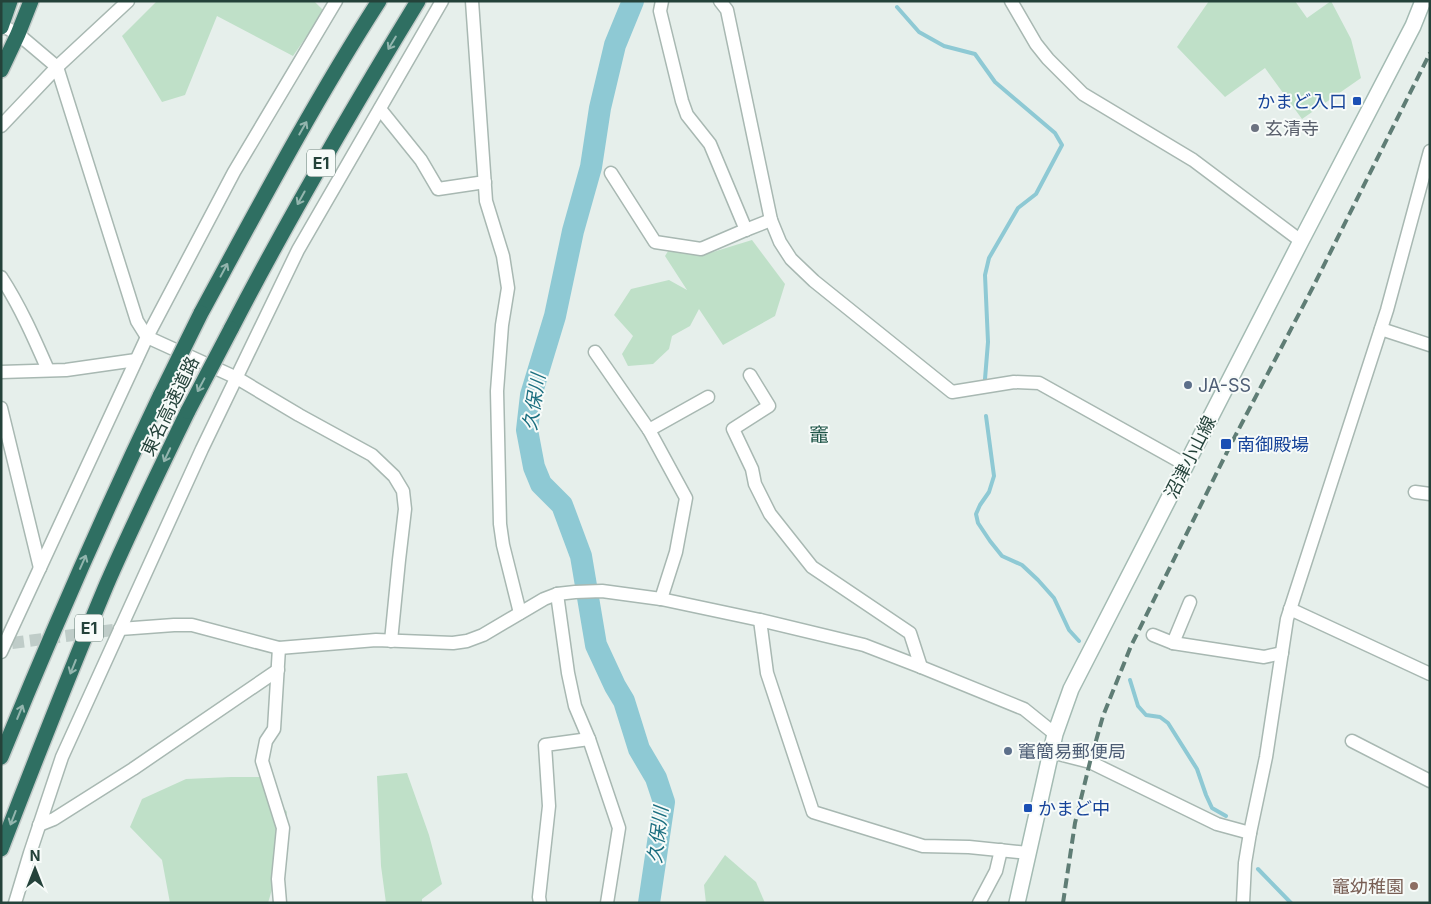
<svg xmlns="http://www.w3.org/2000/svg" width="1431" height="904" font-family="Inter,'Noto Sans JP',sans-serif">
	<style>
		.green { fill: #bfe0c8 }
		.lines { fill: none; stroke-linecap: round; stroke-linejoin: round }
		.stream { stroke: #8ec9d4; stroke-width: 4 }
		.river { stroke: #8ec9d4; stroke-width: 22 }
		.street-tunnel { stroke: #bfccc8; stroke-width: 12; stroke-dasharray: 12 6; stroke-linecap: butt }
		.street-casing { stroke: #a8b8b2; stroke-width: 15 }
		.secondary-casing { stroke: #a4bbb3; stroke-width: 18 }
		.highway-casing { stroke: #c2cac8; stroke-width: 18 }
		.street { stroke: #fff; stroke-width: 12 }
		.secondary { stroke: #fff; stroke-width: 15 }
		.highway { stroke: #2f6f62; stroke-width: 15 }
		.rail { stroke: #5f7d75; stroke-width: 4; stroke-dasharray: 10 5; stroke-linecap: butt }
		.highway-bridge-casing { stroke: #c2cac8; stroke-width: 18; stroke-linecap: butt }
		.highway-bridge { stroke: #2f6f62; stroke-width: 15 }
		.oneway { stroke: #93b5ae }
		.transit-dot { fill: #1a4fb4; stroke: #f7fbf9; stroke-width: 2 }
		.worship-dot { fill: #6b7280; stroke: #f7fbf9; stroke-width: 2 }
		.service-dot { fill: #5c6f8a; stroke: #f7fbf9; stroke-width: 2 }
		.education-dot { fill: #8d6e63; stroke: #f7fbf9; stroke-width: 2 }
		.labels { text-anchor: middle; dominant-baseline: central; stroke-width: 4; stroke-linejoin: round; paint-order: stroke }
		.shield { fill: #f7fbf9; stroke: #637a73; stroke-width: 1 }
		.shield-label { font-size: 16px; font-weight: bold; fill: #24423a }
		.transit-label { font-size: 18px; fill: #164399; stroke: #f7fbf9; text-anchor: start }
		.worship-label { font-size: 18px; fill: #5b616d; stroke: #f7fbf9; text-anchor: start }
		.service-label { font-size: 18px; fill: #4e5e75; stroke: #f7fbf9; text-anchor: start }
		.street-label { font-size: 18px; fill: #24423a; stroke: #f7fbf9 }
		.education-label { font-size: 18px; fill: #785e54; stroke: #f7fbf9; text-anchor: end }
		.water-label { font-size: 19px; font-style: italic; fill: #1c6f80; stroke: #f7fbf9 }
		.quarter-label { font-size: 20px; fill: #1f5548; stroke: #f7fbf9 }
	</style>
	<rect width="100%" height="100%" fill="#e6efeb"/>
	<g class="green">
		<polygon points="157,1 314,1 324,11 293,56 217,16 185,95 162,102 122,36"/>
		<polygon points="1209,1 1295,1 1307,18 1331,1 1351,39 1361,78 1302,119 1265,68 1225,97 1177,47"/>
		<polygon points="752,240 785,284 775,316 723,345 699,309 690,326 672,336 669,349 653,364 628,366 622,354 633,336 614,315 631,289 669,280 687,290 665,256 670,248 700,256"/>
		<polygon points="407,773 429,835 442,884 422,899 422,903 386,903 381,866 377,776"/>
		<polygon points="231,777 260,777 287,812 280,862 268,903 170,903 162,860 130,827 142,799 186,779"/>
		<polygon points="725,855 756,882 765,903 706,903 704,885"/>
	</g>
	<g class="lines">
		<g class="stream">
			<polyline points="897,7 919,32 944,46 975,54 995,82 1055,133 1062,145 1036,194 1018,208 989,258 985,275 988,342 985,379"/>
			<polyline points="986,416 994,476 989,492 980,505 976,514 978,523 990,541 1002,556 1022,565 1038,580 1054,598 1069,630 1079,641"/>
			<polyline points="1130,680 1138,706 1146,715 1160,717 1168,723 1197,769 1206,795 1212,808 1226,816"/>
			<polyline points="1258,869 1291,903"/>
		</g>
		<polyline class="river" points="633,1 615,45 600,108 591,167 573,231 555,316 531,395 527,430 534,467 541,484 562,505 581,556 596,645 615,686 624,701 639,749 656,778 664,802 649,903"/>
		<polyline class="street-tunnel" points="12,643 120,629"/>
		<defs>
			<g id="street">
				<polyline points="472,1 486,201 503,256 508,288 502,325 497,391 500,524 503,545 520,613"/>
				<polyline points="662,1 660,11 682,101 687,115 710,144 746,230"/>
				<polyline points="720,1 727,10 771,220 780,242 791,259 814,281 952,392 1014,382 1039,383 1186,465"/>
				<polyline points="1011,1 1036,44 1048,59 1083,94 1193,160 1301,241"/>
				<polyline points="1,25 18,34 57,67 128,1"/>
				<polyline points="380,109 421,160 438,189 485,182"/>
				<polyline points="1,126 57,67 137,321 147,337 237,378 299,415 372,455 394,476 403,491 405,509 399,560 391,641"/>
				<polyline points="611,173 655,242 701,249 743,231 771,220"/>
				<path d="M1 277C20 306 34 338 48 370"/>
				<polyline points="1381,329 1430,345"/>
				<polyline points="595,352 649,430 686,498 676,552 661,599"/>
				<polyline points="1,372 66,370 136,360"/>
				<polyline points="750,375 769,406 733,429 752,469 755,484 770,514 812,567 910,633 921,667"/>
				<polyline points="1,408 40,568"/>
				<polyline points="649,430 708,397"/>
				<polyline points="1415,492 1430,494"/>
				<polyline points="557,594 568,673 575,706 589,739 619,828 607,903"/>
				<polyline points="1290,609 1430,674"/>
				<polyline points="760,620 767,673 813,812 923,846 969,847 1028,853"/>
				<polyline points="120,629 174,625 192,625 279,648 376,640 453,643 467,641 483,635 544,599 557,594 575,592 602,591 661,599 760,620 864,645 921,667 1024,709 1055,734"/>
				<polyline points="1153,635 1173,643 1264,657 1282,653"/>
				<polyline points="1173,643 1190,602"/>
				<polyline points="279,648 274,729 266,741 262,761 283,828 278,879 280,903"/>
				<polyline points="1,652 147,337 234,172 336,1"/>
				<polyline points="1352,741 1430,781"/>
				<polyline points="1051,752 1090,762 1217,824 1250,833"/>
				<polyline points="39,825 54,819 133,769 278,670"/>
				<polyline points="15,903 30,853 62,757 202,449 298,250 442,1"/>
				<polyline points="540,903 539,897 549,806 545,745 589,739"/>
				<polyline points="979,903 996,871 1001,850"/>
				<polyline points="1243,903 1245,863 1250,833 1266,757 1287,619 1387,310 1430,151"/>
			</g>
			<polyline id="secondary" points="1017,903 1055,734 1071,689 1301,241 1413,26 1423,1"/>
			<g id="highway">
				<polyline points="1,27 10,1"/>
				<polyline points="1,70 18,34 31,1"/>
				<path d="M201 313C258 208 314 102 379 1"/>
				<path d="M231 329C289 217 352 109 418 1"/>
				<path d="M1 757C51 634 104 513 161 394"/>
				<path d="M1 849C35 761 70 672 106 586 132 526 160 469 188 411"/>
			</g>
		</defs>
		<use href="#street" class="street-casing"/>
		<use href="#secondary" class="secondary-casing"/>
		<use href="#highway" class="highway-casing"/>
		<use href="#street" class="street"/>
		<use href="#secondary" class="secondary"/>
		<use href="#highway" class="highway"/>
		<polyline class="rail" points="1063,903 1075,823 1090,762 1103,716 1131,646 1231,444 1313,287 1430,53"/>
		<defs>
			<g id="highway-bridge">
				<polyline points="161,394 201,313"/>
				<polyline points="188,411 231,329"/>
			</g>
		</defs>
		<use href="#highway-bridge" class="highway-bridge-casing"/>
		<use href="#highway-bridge" class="highway-bridge"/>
	</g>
	<defs><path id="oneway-shaft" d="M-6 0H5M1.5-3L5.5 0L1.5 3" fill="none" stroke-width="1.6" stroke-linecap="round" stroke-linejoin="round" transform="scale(1.25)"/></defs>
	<g class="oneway">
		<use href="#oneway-shaft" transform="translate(392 43) rotate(121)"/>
		<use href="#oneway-shaft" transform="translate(303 128) rotate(-60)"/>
		<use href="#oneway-shaft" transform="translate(301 198) rotate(119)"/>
		<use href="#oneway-shaft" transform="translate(224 270) rotate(-62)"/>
		<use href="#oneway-shaft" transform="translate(201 385) rotate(118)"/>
		<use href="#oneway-shaft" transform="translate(167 455) rotate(115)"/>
		<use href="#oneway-shaft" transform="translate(83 562) rotate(-66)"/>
		<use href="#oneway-shaft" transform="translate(73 667) rotate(112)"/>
		<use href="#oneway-shaft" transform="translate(20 712) rotate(-68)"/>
		<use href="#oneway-shaft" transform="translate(13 818) rotate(111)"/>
	</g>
	<g class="transit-dot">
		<rect x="1352" y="96" width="10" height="10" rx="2.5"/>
		<rect x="1220" y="438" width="12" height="12" rx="2.5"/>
		<rect x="1023" y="803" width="10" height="10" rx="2.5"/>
	</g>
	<circle class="worship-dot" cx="1255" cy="128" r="5"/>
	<g class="service-dot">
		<circle cx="1188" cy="385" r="5"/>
		<circle cx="1008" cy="751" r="5"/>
	</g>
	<circle class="education-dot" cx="1414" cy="886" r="5"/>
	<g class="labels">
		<g class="shield">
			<rect x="307" y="149.5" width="28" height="27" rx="4"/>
			<rect x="75" y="614.5" width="28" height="27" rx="4"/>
		</g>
		<g class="shield-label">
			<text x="321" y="163">E1</text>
			<text x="89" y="628">E1</text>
		</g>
		<g class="transit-label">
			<text x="1347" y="101" text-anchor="end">かまど入口</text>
			<text x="1237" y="444">南御殿場</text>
			<text x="1038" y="808">かまど中</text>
		</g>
		<g class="worship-label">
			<text x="1265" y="128">玄清寺</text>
		</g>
		<g class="service-label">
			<text x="1198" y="385">JA-SS</text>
			<text x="1018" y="751">竃簡易郵便局</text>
		</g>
		<g class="street-label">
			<text transform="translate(170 406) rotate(-64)">東名高速道路</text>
			<text transform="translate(1190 457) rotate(-63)">沼津小山線</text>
		</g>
		<g class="education-label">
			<text x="1404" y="886">竈幼稚園</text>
		</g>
		<g class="water-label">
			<text transform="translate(534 402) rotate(-81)">久保川</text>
			<text transform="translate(658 835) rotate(-83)">久保川</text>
		</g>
		<g class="quarter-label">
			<text x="819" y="435">竈</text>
		</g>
	</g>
	<rect width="1431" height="904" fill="none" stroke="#24423a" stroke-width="5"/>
	<g transform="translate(35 869)" stroke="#f7fbf9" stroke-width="4" paint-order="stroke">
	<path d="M0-4L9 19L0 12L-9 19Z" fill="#24423a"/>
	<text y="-8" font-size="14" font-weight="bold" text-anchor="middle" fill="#24423a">N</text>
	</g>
</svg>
